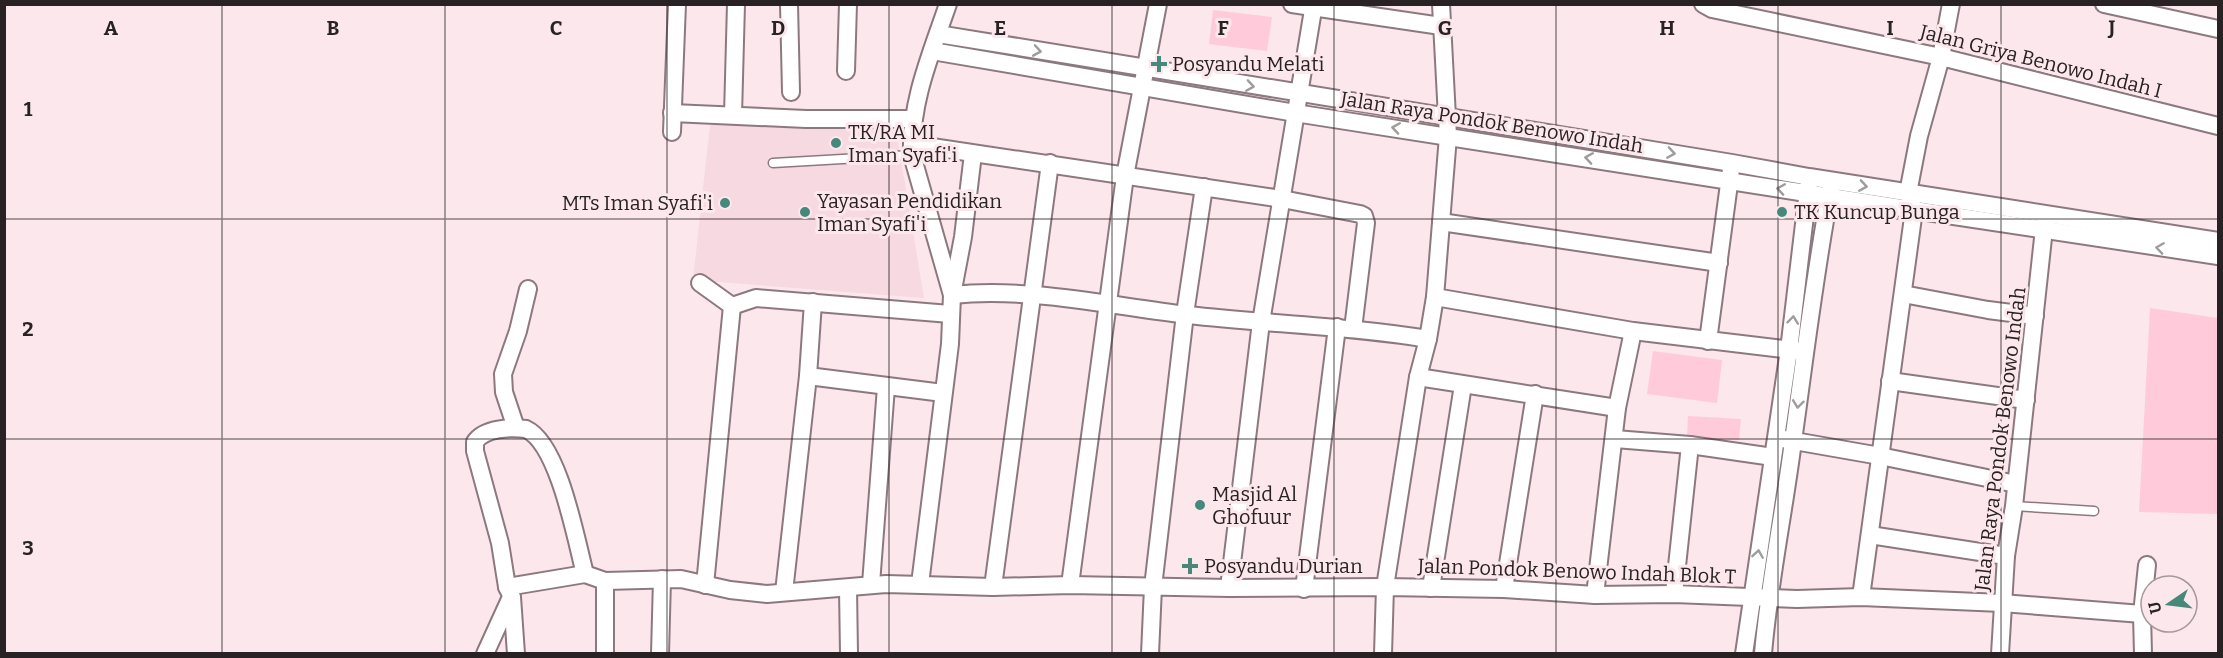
<svg xmlns="http://www.w3.org/2000/svg" width="2223" height="658" font-family="Bitter,serif">
	<style>
		.built { fill: #f6d9e1 }
		.green { fill: #ffcbdb }
		.lines { fill: none; stroke-linecap: round; stroke-linejoin: round }
		.lane-casing { stroke: #8c797f; stroke-width: 11 }
		.street-casing { stroke: #8c797f; stroke-width: 20 }
		.lane { stroke: #fff; stroke-width: 8 }
		.street { stroke: #fff; stroke-width: 16 }
		.oneway { stroke: #9f9c9c }
		.grid { fill: none; stroke: #292224; stroke-width: 1.5; stroke-opacity: 0.55 }
		.poi-dot { fill: #46897b; stroke: #fbe7ec; stroke-width: 2 }
		.labels { text-anchor: middle; dominant-baseline: central; stroke-width: 6; stroke-linejoin: round; paint-order: stroke }
		.street-label { font-size: 20px; fill: #292224; stroke: #fbe7ec }
		.poi-label { font-size: 20px; fill: #292224; stroke: #fbe7ec; text-anchor: start }
		.grid-label { font-size: 20px; text-anchor: middle; font-weight: bold; fill: #292224; stroke: #fbe7ec; stroke-width: 6; stroke-linejoin: round; paint-order: stroke }
	</style>
	<rect width="100%" height="100%" fill="#fbe7ec"/>
	<polygon class="built" points="895,124 924,298 693,280 710,125"/>
	<g class="green">
		<polygon points="1213,10 1272,17 1267,51 1209,44"/>
		<polygon points="2150,308 2218,318 2218,514 2139,512"/>
		<polygon points="1653,351 1722,360 1717,403 1647,394"/>
		<polygon points="1688,416 1741,419 1739,440 1687,437"/>
	</g>
	<g class="lines">
		<defs>
			<g id="lane">
				<polyline points="773,163 912,155"/>
				<polyline points="2014,506 2094,511"/>
			</g>
			<g id="street">
				<polyline points="789,4 791,92"/>
				<path d="M948 4C931 54 910 102 912 155L952 295C1030 287 1110 306 1188 315 1268 324 1349 326 1428 339"/>
				<polyline points="1292,4 1441,26"/>
				<polyline points="1703,4 1712,9 1941,57 2218,126"/>
				<polyline points="2104,4 2218,29"/>
				<polyline points="938,34 1732,163 1809,177 2218,241"/>
				<polyline points="932,51 1295,113 1914,210 2218,256"/>
				<polyline points="846,71 848,4"/>
				<polyline points="672,113 806,119 912,119"/>
				<polyline points="733,115 736,4"/>
				<polyline points="672,132 677,4"/>
				<polyline points="912,144 1282,199 1360,214 1364,216 1366,223 1353,329"/>
				<polyline points="1441,222 1719,263"/>
				<polyline points="700,283 732,306"/>
				<polyline points="1903,294 1988,310 2035,316"/>
				<polyline points="1435,297 1633,331 1800,351"/>
				<polyline points="732,306 756,298 950,314"/>
				<polyline points="1708,341 1731,169"/>
				<polyline points="808,376 943,393"/>
				<polyline points="1418,377 1617,408"/>
				<polyline points="1890,381 2026,400"/>
				<polyline points="516,428 504,392 503,374 518,331 528,289"/>
				<polyline points="1615,439 1690,445 1773,457"/>
				<polyline points="1783,439 1880,456 2016,484"/>
				<polyline points="1870,535 2006,556"/>
				<polyline points="605,581 605,654"/>
				<polyline points="871,584 886,387"/>
				<polyline points="920,584 950,344 952,295 963,237 973,154"/>
				<polyline points="705,585 732,306"/>
				<polyline points="1070,585 1125,176 1158,4"/>
				<polyline points="507,587 585,574 605,581 681,579 730,590 767,594 886,584 993,587 1070,585 1229,588 1385,587 1504,589 1595,595 1674,594 1797,599 1861,597 2002,603 2142,614"/>
				<polyline points="993,587 1050,163"/>
				<polyline points="848,588 849,654"/>
				<polyline points="1229,588 1261,322 1314,4"/>
				<polyline points="1431,588 1463,385"/>
				<polyline points="1304,589 1337,327"/>
				<polyline points="1504,589 1535,394"/>
				<polyline points="784,592 808,376 813,302"/>
				<polyline points="1674,594 1690,445"/>
				<polyline points="1595,595 1617,408 1633,331"/>
				<polyline points="1861,597 1914,210 1908,193 1919,136 1941,57 1951,4"/>
				<polyline points="485,654 511,597"/>
				<path d="M516 654 512 597 507 587 500 543 475 451V442C484 428 511 427 526 429 559 444 576 540 585 574"/>
				<polyline points="660,654 662,579"/>
				<polyline points="1150,654 1153,587 1185,314 1204,187"/>
				<polyline points="1383,654 1385,587 1418,377 1428,339 1435,297 1448,136 1441,4"/>
				<polyline points="1744,654 1789,350 1809,182"/>
				<path d="M1763 654C1769 582 1784 512 1793 441 1805 356 1815 271 1831 187"/>
				<polyline points="2000,654 2006,556 2014,506 2043,238 2047,220"/>
				<polyline points="2143,654 2142,614 2147,565"/>
			</g>
		</defs>
		<use href="#lane" class="lane-casing"/>
		<use href="#street" class="street-casing"/>
		<use href="#lane" class="lane"/>
		<use href="#street" class="street"/>
	</g>
	<defs><path id="oneway-chevron" d="M-2-3.5L2.5 0L-2 3.5" fill="none" stroke-width="1.6" stroke-linecap="round" stroke-linejoin="round" transform="scale(1.5)"/></defs>
	<g class="oneway">
		<use href="#oneway-chevron" transform="translate(1037 51) rotate(10)"/>
		<use href="#oneway-chevron" transform="translate(1250 86) rotate(9)"/>
		<use href="#oneway-chevron" transform="translate(1396 128) rotate(-171)"/>
		<use href="#oneway-chevron" transform="translate(1671 153) rotate(9)"/>
		<use href="#oneway-chevron" transform="translate(1589 158) rotate(-171)"/>
		<use href="#oneway-chevron" transform="translate(1863 186) rotate(9)"/>
		<use href="#oneway-chevron" transform="translate(1781 189) rotate(-171)"/>
		<use href="#oneway-chevron" transform="translate(2160 248) rotate(-172)"/>
		<use href="#oneway-chevron" transform="translate(1793 320) rotate(-83)"/>
		<use href="#oneway-chevron" transform="translate(1798 404) rotate(97)"/>
		<use href="#oneway-chevron" transform="translate(1758 554) rotate(-81)"/>
	</g>
	<path class="grid" d="M222 4V654M445 4V654M667 4V654M889 4V654M1112 4V654M1334 4V654M1556 4V654M1778 4V654M2001 4V654M4 219H2218M4 439H2218"/>
	<g class="poi-dot">
		<path d="M1156 55h6v6h6v6h-6v6h-6v-6h-6v-6h6z"/>
		<circle cx="836" cy="143" r="6"/>
		<circle cx="725" cy="203" r="6"/>
		<circle cx="805" cy="212" r="6"/>
		<circle cx="1782" cy="212" r="6"/>
		<circle cx="1200" cy="505" r="6"/>
		<path d="M1187 557h6v6h6v6h-6v6h-6v-6h-6v-6h6z"/>
	</g>
	<g class="labels">
		<g class="street-label">
			<text transform="translate(2041 61) rotate(14)">Jalan Griya Benowo Indah I</text>
			<text transform="translate(1492 122) rotate(9)">Jalan Raya Pondok Benowo Indah</text>
			<text transform="translate(2000 439) rotate(-83)">Jalan Raya Pondok Benowo Indah</text>
			<text transform="translate(1577 571) rotate(2)">Jalan Pondok Benowo Indah Blok T</text>
		</g>
		<g class="poi-label">
			<text x="1172" y="64">Posyandu Melati</text>
			<text x="848" y="132">TK/RA MI<tspan x="848" dy="23">Iman Syafi'i</tspan></text>
			<text x="817" y="201">Yayasan Pendidikan<tspan x="817" dy="23">Iman Syafi'i</tspan></text>
			<text x="713" y="203" text-anchor="end">MTs Iman Syafi'i</text>
			<text x="1794" y="212">TK Kuncup Bunga</text>
			<text x="1212" y="494">Masjid Al<tspan x="1212" dy="23">Ghofuur</tspan></text>
			<text x="1204" y="566">Posyandu Durian</text>
		</g>
	</g>
	<g class="grid-label">
		<text x="111" y="35">A</text>
		<text x="333" y="35">B</text>
		<text x="556" y="35">C</text>
		<text x="778" y="35">D</text>
		<text x="1000" y="35">E</text>
		<text x="1223" y="35">F</text>
		<text x="1445" y="35">G</text>
		<text x="1667" y="35">H</text>
		<text x="1890" y="35">I</text>
		<text x="2112" y="35">J</text>
		<text x="28" y="116">1</text>
		<text x="28" y="336">2</text>
		<text x="28" y="555">3</text>
	</g>
	<rect width="2223" height="658" fill="none" stroke="#292224" stroke-width="12"/>
	<g transform="translate(2169 604) rotate(256)"><circle r="28" fill="#fbe7ec" stroke="#a7989c" stroke-width="1.5"/>
	<path d="M0-4.5L10 22L0 15L-10 22Z" fill="#46897b"/>
	<text y="-9" font-size="16" font-weight="bold" text-anchor="middle" fill="#292224">U</text>
	</g>
</svg>
